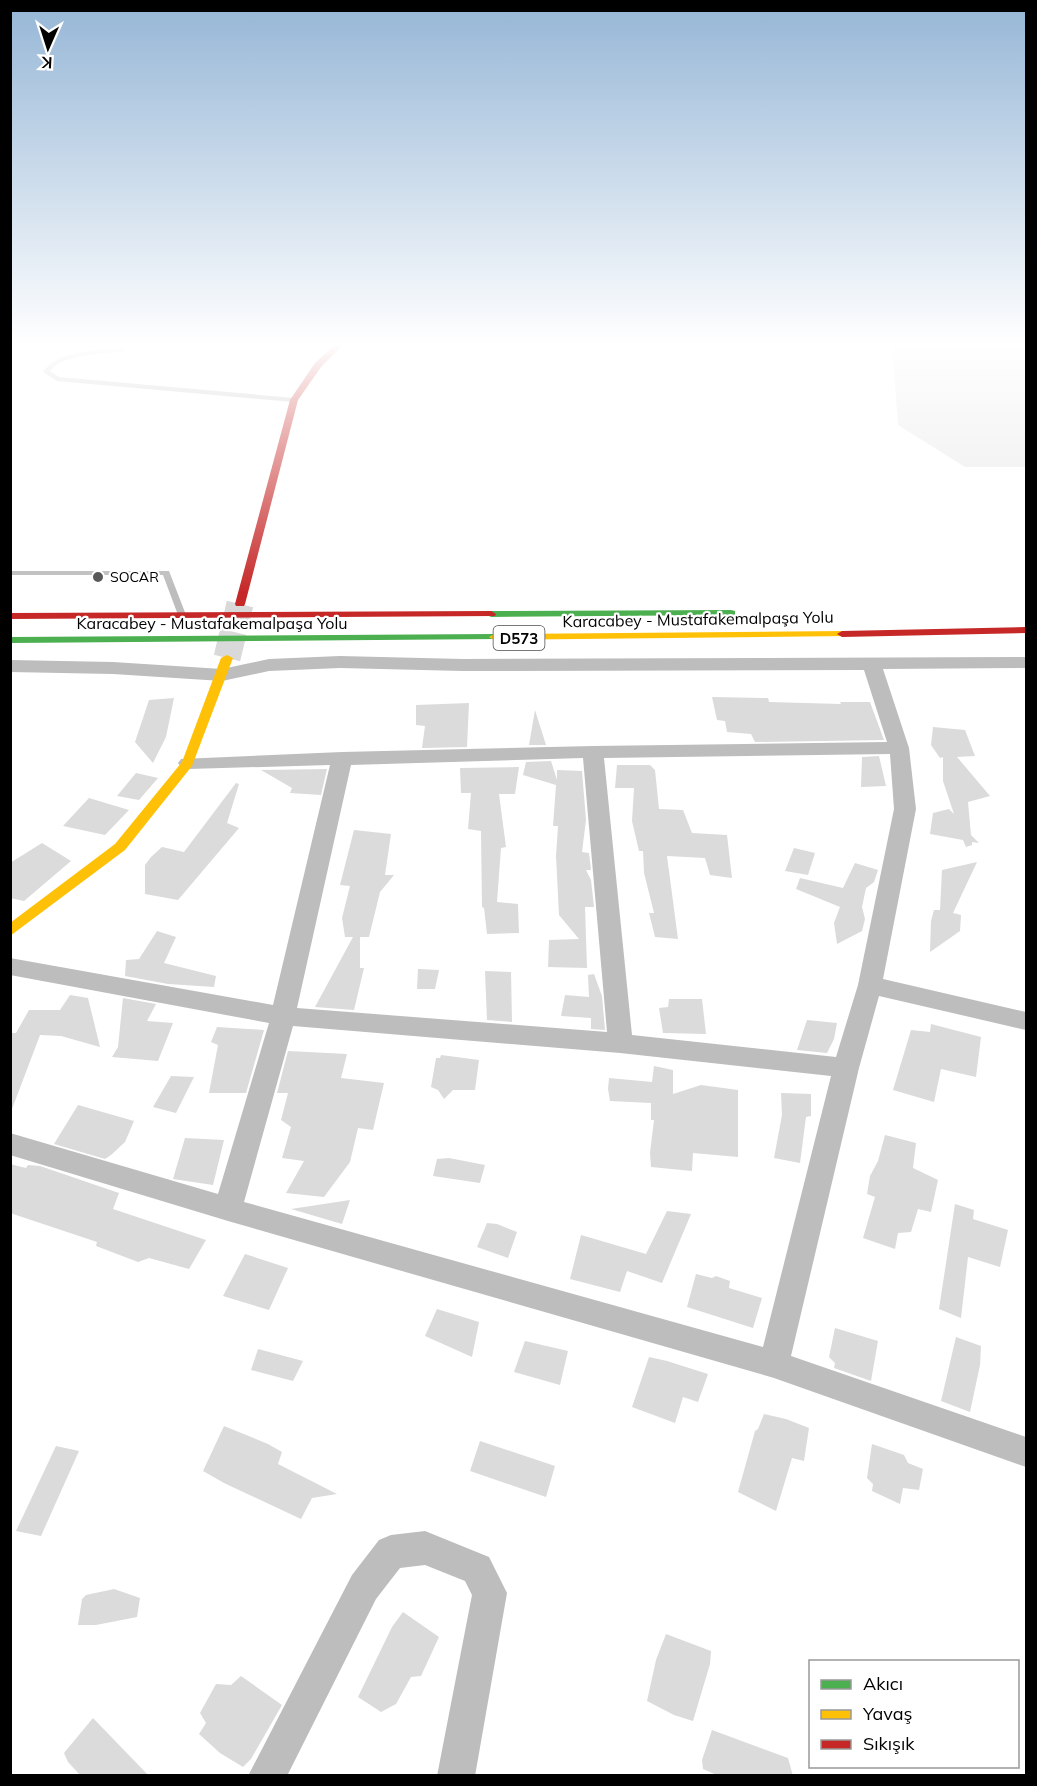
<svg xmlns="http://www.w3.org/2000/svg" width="1037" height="1786" font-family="Mulish,sans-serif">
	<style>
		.green { fill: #e8e8e8 }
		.building { fill: #dbdbdb }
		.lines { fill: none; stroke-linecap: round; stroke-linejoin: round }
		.secondary-tunnel { stroke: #d9d9d9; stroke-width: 27; stroke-dasharray: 27 14; stroke-linecap: butt }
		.lane { fill: #bdbdbd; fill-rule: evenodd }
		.street { fill: #bdbdbd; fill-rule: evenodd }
		.fast { fill: #4caf50; fill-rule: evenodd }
		.slow { fill: #ffc107; fill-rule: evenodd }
		.jam { fill: #c62828; fill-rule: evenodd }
		.poi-dot { fill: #595959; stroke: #fff; stroke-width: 2 }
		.labels { text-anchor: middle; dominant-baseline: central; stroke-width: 4.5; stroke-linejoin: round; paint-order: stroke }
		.far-poi-label { font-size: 14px; fill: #000; stroke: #fff; text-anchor: start }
		.shield { fill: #fff; stroke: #4c4c4c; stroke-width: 1.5 }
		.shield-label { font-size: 15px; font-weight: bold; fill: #000 }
		.street-label { font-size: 16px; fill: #000; stroke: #fff }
	</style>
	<rect width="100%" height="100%" fill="#fff"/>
	<polygon class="green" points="892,343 1026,343 1026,467 965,467 898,425"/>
	<g class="building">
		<polygon points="712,697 768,698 769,702 841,704 840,702 870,702 884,740 755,742 751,734 727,732 725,721 717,720"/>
		<polygon points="174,698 166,737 153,763 135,742 149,700"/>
		<polygon points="469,703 467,747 422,748 425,726 416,725 416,705"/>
		<polygon points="535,710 546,745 529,745"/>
		<polygon points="933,727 965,730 975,756 957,757 990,796 968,802 971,835 979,843 972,842 972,845 966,847 963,840 930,834 933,813 949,809 954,814 943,781 943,757 940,758 931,745"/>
		<polygon points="879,756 886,786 861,787 862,757"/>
		<polygon points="551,761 557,780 557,770 582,771 586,820 582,852 589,853 591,870 586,870 591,880 594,907 585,907 587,968 548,967 549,940 579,939 559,915 556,856 558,826 553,826 556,785 523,775 526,762"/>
		<polygon points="617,765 650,765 655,770 659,809 683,810 692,833 727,835 732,878 710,875 705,858 667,856 678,939 655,937 649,913 654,913 644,873 643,851 639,851 632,821 634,788 615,788"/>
		<polygon points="519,767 515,794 499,794 506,847 501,848 497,902 518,904 519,933 487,934 484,908 482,907 481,831 468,829 471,793 461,793 460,768"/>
		<polygon points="327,769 321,795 290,793 292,788 261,770"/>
		<polygon points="136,773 158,778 139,800 117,796"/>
		<polygon points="236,783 239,784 227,823 239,828 178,900 145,894 145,865 151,857 162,847 184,852"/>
		<polygon points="89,798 129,810 105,835 63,826"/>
		<polygon points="354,830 391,834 385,875 394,875 380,892 369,937 360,937 360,968 364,968 354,1010 315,1007 353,937 345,937 342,918 350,886 340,885"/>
		<polygon points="42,843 71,861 24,901 10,898 10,863"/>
		<polygon points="794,848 815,853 808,875 785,871"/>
		<polygon points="977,862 953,913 961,915 960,931 930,952 931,921 934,910 940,910 942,870"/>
		<polygon points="855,863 878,870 874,882 866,888 862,907 865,919 862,931 837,944 834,923 840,907 796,889 800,878 843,888"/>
		<polygon points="157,931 176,937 164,963 216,976 214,987 168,984 125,976 126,960 139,959"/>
		<polygon points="418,969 439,970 435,989 417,989"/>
		<polygon points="485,971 511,972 512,1022 487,1020"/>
		<polygon points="594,974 602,996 605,1030 591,1029 591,1018 561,1016 565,995 589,997 588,975"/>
		<polygon points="70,995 88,998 100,1047 61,1036 40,1035 12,1109 10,1109 10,1033 16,1033 29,1010 60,1010"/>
		<polygon points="123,998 156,1004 147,1021 173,1023 158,1061 112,1057 118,1047"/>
		<polygon points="669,999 702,999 706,1034 663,1033 659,1008 668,1007"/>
		<polygon points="807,1020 837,1023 834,1039 827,1053 797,1050"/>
		<polygon points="931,1024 981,1037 976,1077 941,1069 934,1102 893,1090 911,1030 930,1032"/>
		<polygon points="217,1027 264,1030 246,1093 209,1093 218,1045 211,1042"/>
		<polygon points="288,1051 347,1054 341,1078 384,1083 373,1130 358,1128 350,1162 324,1197 286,1193 304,1161 282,1158 291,1127 281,1120 288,1093 277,1093"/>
		<polygon points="441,1055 479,1060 475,1090 453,1090 444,1099 438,1090 431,1087 436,1058 440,1058"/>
		<polygon points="654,1066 673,1070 673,1094 701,1085 738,1090 738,1157 693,1153 692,1171 651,1167 650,1153 654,1120 651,1120 651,1103 610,1101 608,1089 609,1078 652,1082"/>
		<polygon points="171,1076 194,1077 176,1113 153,1107"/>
		<polygon points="781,1093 811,1094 811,1116 806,1117 800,1163 774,1158 782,1115"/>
		<polygon points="78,1105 134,1121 125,1142 111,1155 105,1159 54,1144"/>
		<polygon points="885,1135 916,1143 913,1168 938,1180 931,1212 918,1209 911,1232 898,1233 895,1249 863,1238 875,1197 867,1194 870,1176 878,1161"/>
		<polygon points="185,1138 224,1140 213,1185 173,1179"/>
		<polygon points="449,1158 485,1165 480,1183 433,1176 437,1159"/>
		<polygon points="10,1164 26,1168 28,1165 40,1166 119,1193 113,1209 206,1240 189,1269 149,1258 138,1262 96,1246 97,1242 10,1213"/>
		<polygon points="350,1200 342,1224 291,1209"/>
		<polygon points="955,1204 974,1210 973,1219 1008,1230 1000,1267 968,1257 961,1318 939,1309"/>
		<polygon points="667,1211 691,1214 662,1283 627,1271 620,1292 570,1279 581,1235 646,1254"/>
		<polygon points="487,1223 497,1224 517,1232 508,1258 477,1247"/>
		<polygon points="245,1254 288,1268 269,1310 223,1296"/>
		<polygon points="696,1274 712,1278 716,1276 730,1281 729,1288 762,1298 753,1328 687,1307"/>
		<polygon points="437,1309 479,1322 472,1357 425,1336"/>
		<polygon points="835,1328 878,1341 871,1381 834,1368 835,1363 829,1357"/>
		<polygon points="956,1337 981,1346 980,1365 970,1412 941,1401"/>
		<polygon points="525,1341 568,1351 560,1385 514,1372"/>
		<polygon points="258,1349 303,1361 293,1381 251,1370"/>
		<polygon points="649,1357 667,1361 708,1374 698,1402 683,1397 675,1423 632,1407"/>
		<polygon points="764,1414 786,1419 809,1428 804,1461 792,1458 776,1511 738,1492 755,1431 758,1429"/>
		<polygon points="224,1426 268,1444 282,1452 278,1464 337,1494 312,1498 301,1519 224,1483 203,1471"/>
		<polygon points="480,1441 555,1466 546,1497 470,1471"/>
		<polygon points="872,1444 904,1455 908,1463 923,1469 919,1490 903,1488 900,1504 872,1491 873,1484 867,1478"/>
		<polygon points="56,1446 79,1451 41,1536 16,1531"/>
		<polygon points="114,1589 140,1598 137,1617 96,1625 78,1625 82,1599 86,1595"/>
		<polygon points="403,1612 439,1637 421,1676 411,1677 396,1704 381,1712 358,1697 392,1627"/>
		<polygon points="666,1634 711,1651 710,1664 693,1721 674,1715 647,1701 656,1660"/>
		<polygon points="241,1676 282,1705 251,1759 243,1767 220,1753 199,1734 206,1723 200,1713 216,1684 231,1685"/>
		<polygon points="93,1718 149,1776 81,1776 68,1762 64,1753"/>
		<polygon points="712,1730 788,1758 793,1776 719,1776 703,1769 702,1760"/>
	</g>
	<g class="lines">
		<polyline class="secondary-tunnel" points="227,658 240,604"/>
		<g class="lane">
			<path d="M124 348 127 350 126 351C105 355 63 353 50 371L59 377 294 398 297 400 294 402 57 381 43 372C59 349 98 351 124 348Z"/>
			<polygon points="10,571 169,571 186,615 182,617 178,615 163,575 10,575"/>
		</g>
		<g class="street">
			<path d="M340 656 463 659 1026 657V668L883 669 909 748 916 809 883 979 1026 1012V1030L879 996 859 1068 791 1356 1026 1437V1467L774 1378 228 1221 10 1155V1133L218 1194 269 1023 10 975V958L273 1005 330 765 188 769 181 767 178 763 181 759 342 752 593 746 887 742 864 670 463 671 340 668 269 671 222 681 113 674 10 672V660L113 662 222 669 269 659ZM890 754 894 809 858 985 836 1057 632 1035 604 758ZM583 758 607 1032 297 1008 351 765ZM293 1026 620 1053 831 1076 763 1347 244 1202Z"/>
			<polygon points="425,1531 489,1557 507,1593 475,1776 437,1776 472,1595 465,1581 425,1565 400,1568 376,1599 287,1776 248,1776 352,1575 379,1540 391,1535"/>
		</g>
		<g class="fast">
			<polygon points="731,610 735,611 735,615 491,617 486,614 491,611"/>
			<polygon points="494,634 498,635 498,639 10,643 10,637"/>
		</g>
		<g class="slow">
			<polygon points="842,631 847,634 846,636 494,640 489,637 494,634"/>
			<polygon points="227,655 233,658 192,766 125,850 10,936 10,923 115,844 182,762 221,658"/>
		</g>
		<g class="jam">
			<polygon points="337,343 345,343 321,367 298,400 245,604 244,606 236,606 235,604 290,400 315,363"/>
			<polygon points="491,611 496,614 495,616 10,619 10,613"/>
			<polygon points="1026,627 1026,633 842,637 837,634 842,631"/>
		</g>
	</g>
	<linearGradient id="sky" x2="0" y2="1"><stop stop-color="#95b6d6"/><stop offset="0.58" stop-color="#fff"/><stop offset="1" stop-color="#fff" stop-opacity="0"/></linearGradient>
	<rect width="1037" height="593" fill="url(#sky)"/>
	<circle class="poi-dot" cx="98" cy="577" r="6"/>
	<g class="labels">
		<g class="far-poi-label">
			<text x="110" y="577">SOCAR</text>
		</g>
		<rect class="shield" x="493.5" y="626" width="51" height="24" rx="4.5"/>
		<g class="shield-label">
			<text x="519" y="638">D573</text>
		</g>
		<g class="street-label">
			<text transform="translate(698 619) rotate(-1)">Karacabey - Mustafakemalpaşa Yolu</text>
			<text x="212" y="623">Karacabey - Mustafakemalpaşa Yolu</text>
		</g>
	</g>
	<rect width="1037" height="1786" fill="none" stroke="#000000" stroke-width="24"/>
	<rect x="809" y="1660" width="210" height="108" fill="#ffffff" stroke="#999999" stroke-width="1.5"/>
	<rect x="821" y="1680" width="30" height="9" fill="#4caf50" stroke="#999999" stroke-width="1.5"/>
	<text x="863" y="1690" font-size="18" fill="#000000">Akıcı</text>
	<rect x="821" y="1710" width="30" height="9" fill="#ffc107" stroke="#999999" stroke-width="1.5"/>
	<text x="863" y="1720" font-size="18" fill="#000000">Yavaş</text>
	<rect x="821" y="1740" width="30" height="9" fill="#c62828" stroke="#999999" stroke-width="1.5"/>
	<text x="863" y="1750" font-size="18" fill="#000000">Sıkışık</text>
	<g transform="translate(48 48) rotate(183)" stroke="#ffffff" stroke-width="4.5" paint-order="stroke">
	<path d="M0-4.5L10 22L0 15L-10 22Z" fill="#000000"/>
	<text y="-9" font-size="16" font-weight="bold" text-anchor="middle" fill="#000000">K</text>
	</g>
</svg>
